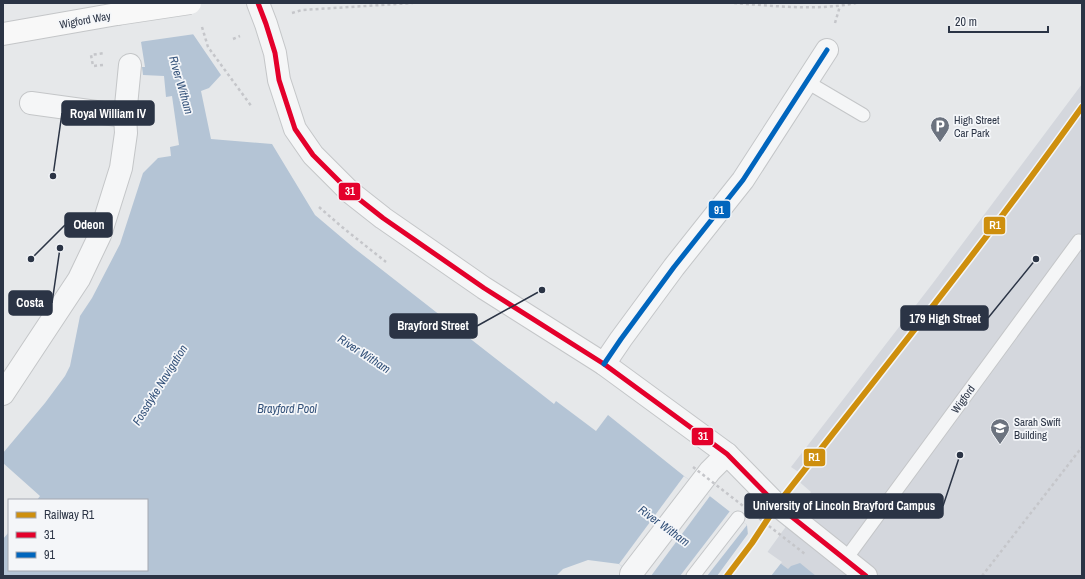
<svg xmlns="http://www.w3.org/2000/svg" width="1085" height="579" font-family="'Archivo Narrow',sans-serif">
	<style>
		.built { fill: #d4d7dd }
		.water { fill: #b4c4d5 }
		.pier { fill: #e6e8ea }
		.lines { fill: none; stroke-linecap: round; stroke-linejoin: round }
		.lane-casing { stroke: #c4c6c8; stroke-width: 15 }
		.street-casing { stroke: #c4c6c8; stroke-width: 24 }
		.secondary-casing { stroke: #c4c6c8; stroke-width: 24 }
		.path { stroke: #c5c6ca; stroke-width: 2.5; stroke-dasharray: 3 3; stroke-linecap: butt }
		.lane { stroke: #f5f6f7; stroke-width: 13 }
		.street { stroke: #f5f6f7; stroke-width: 22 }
		.secondary { stroke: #f8f8f8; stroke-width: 22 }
		.secondary-bridge-casing { stroke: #c4c6c8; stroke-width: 24; stroke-linecap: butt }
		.path-bridge { stroke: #c5c6ca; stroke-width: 2.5; stroke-dasharray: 3 3; stroke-linecap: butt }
		.secondary-bridge { stroke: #f8f8f8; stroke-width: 22 }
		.bus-1-casing { stroke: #f4f6f9; stroke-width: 8 }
		.bus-2-casing { stroke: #f4f6f9; stroke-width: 8 }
		.bus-1 { stroke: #e4002b; stroke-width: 5 }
		.bus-2 { stroke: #0065bd; stroke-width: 5 }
		.rail-1-casing { stroke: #f4f6f9; stroke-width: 9 }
		.rail-1 { stroke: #ce8f0e; stroke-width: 6 }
		.labels { text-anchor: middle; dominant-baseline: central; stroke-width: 3.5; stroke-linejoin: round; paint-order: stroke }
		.street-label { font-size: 11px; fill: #2b3445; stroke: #f4f6f9 }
		.poi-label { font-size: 11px; fill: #2b3445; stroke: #f4f6f9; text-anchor: start }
		.water-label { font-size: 12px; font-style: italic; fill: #34527a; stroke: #f4f6f9 }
		.leader { fill: none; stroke: #2b3445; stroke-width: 1.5 }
		.callout-dot { fill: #2b3445; stroke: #f4f6f9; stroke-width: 1.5 }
		.callout { fill: #2b3445; stroke: #2b3445; stroke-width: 1.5 }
		.callout-label { font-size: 12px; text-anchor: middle; font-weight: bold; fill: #fff }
		.line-badge { stroke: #f4f6f9; stroke-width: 1.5 }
		.badge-label { font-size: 11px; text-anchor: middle; font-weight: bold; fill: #fff }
	</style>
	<rect width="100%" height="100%" fill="#e6e8ea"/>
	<polygon class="built" points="1082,84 1082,576 750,576 811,492 796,479 800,473 791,467 933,283"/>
	<polygon class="water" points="189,3 193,34 221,75 209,88 201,91 211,139 272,144 315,215 354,248 554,404 556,401 596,431 608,415 684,476 747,525 748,535 746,538 788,569 791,566 800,563 816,576 634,576 619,564 588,560 563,569 556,576 3,576 3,539 9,532 9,570 147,570 147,500 37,500 40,496 3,463 3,453 45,403 65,376 70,366 80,316 92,298 120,244 143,173 158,158 171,156 170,147 179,145 172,96 166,97 164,76 143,75 142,67 145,67 141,42"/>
	<g class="pier">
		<polygon points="133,3 191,3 195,34 139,42"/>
		<polygon points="684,476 710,496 651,576 635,576 619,564"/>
		<polygon points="730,511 747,525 707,576 680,576"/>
		<polygon points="750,531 750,535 748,538 782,562 771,576 717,576"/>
	</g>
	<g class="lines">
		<defs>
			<g id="lane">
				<polyline points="807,82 863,115"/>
				<polyline points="845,560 1079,241 1082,243"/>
				<polyline points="693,576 738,518"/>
			</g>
			<g id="street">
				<polyline points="258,3 266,24 275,53 279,80 295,129 313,155 350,192 383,218 484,288 604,364 727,454 777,505 866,576"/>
				<polyline points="31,103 125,116"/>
				<polyline points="604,364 621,339 674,267 743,180 827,50"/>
				<polyline points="3,394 79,279 100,235 121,168 126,133 125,116 130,65"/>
				<polyline points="631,574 710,471 727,454"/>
			</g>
			<polyline id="secondary" points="3,34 117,14"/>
		</defs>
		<use href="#lane" class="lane-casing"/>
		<use href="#street" class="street-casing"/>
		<use href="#secondary" class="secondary-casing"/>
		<g class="path">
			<path d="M734 3C775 6 817 11 856 3"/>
			<polyline points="292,13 302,10 413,3"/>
			<polyline points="835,23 840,6"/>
			<polyline points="202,27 208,47 252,107"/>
			<polyline points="233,39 240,36"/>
			<polyline points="103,65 93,66 91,55 105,53"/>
			<polyline points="319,207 342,227 386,262"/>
			<polyline points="982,576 1082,447"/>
		</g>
		<use href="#lane" class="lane"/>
		<use href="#street" class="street"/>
		<use href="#secondary" class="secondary"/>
		<defs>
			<polyline id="secondary-bridge" points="117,14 190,3"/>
		</defs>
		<use href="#secondary-bridge" class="secondary-bridge-casing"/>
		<polyline class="path-bridge" points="693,467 805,554"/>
		<use href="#secondary-bridge" class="secondary-bridge"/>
		<defs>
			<polyline id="bus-1" points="258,3 266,24 275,53 279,80 295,129 313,155 350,192 383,218 484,288 604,364 727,454 777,505 866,576"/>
			<polyline id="bus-2" points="604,364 621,339 674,267 743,180 827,50"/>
		</defs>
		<use href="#bus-1" class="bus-1-casing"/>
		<use href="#bus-2" class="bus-2-casing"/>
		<use href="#bus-1" class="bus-1"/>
		<use href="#bus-2" class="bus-2"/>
		<defs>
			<path id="rail-1" d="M727 576 752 543 777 505C880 373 985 243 1082 107"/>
		</defs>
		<use href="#rail-1" class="rail-1-casing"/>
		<use href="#rail-1" class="rail-1"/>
	</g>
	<defs>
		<symbol id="parking-pin" viewBox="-11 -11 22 30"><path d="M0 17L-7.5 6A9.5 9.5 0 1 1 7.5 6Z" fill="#6c737f" stroke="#f4f6f9"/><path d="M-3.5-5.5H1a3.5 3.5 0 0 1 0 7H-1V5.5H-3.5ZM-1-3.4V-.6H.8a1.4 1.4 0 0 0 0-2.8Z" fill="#fff"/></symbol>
		<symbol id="university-pin" viewBox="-11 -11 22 30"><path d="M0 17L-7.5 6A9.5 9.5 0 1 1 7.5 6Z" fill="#6c737f" stroke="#f4f6f9"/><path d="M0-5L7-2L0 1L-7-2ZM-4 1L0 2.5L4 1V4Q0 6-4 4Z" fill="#fff"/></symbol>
	</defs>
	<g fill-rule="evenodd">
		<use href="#parking-pin" x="929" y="115" width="22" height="30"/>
		<use href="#university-pin" x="989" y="417" width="22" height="30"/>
	</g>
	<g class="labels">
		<g class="street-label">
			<text transform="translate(85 20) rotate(-10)">Wigford Way</text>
			<text transform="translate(963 399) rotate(-54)">Wigford</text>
		</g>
		<g class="poi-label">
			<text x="954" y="120">High Street<tspan x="954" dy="13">Car Park</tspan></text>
			<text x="1014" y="422">Sarah Swift<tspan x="1014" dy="13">Building</tspan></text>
		</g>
		<g class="water-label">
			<text transform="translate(181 85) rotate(74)">River Witham</text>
			<text transform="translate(364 354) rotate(33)">River Witham</text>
			<text transform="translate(160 385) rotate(-58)">Fossdyke Navigation</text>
			<text x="287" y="409">Brayford Pool</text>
			<text transform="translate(664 526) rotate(36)">River Witham</text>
		</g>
	</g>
	<path class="leader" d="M53 176L62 113M31 259L65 225M60 248L52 303M1036 259L988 318M542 290L477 326M960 455L943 506"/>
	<g class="callout-dot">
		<circle cx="53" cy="176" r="4"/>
		<circle cx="31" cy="259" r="4"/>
		<circle cx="60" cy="248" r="4"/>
		<circle cx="1036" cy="259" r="4"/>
		<circle cx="542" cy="290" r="4"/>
		<circle cx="960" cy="455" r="4"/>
	</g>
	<g class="callout">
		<rect x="62" y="101" width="92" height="24" rx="4"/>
		<rect x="65" y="213" width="47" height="24" rx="4"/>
		<rect x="9" y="291" width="43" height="24" rx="4"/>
		<rect x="901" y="306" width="87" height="24" rx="4"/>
		<rect x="390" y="314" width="87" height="24" rx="4"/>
		<rect x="745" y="494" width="198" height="24" rx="4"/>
	</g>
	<g class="callout-label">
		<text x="108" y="118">Royal William IV</text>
		<text x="89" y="229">Odeon</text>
		<text x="30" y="307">Costa</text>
		<text x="945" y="323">179 High Street</text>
		<text x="433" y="330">Brayford Street</text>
		<text x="844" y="510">University of Lincoln Brayford Campus</text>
	</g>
	<g class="line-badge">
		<rect x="338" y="182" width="23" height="19" rx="4" fill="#e4002b"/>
		<rect x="708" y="200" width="23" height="19" rx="4" fill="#0065bd"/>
		<rect x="983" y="216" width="23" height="19" rx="4" fill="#ce8f0e"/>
		<rect x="691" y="427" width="23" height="19" rx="4" fill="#e4002b"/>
		<rect x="803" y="448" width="23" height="19" rx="4" fill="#ce8f0e"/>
	</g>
	<g class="badge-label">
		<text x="350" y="195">31</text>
		<text x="719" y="214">91</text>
		<text x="995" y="229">R1</text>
		<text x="703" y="440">31</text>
		<text x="814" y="461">R1</text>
	</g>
	<rect width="1085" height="579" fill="none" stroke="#2b3445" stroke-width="8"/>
	<rect x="8" y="499" width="140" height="72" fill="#f4f6f9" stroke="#a4a8b1"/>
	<rect x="16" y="512" width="20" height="6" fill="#ce8f0e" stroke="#a4a8b1"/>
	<text x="44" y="519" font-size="12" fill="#2b3445">Railway R1</text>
	<rect x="16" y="532" width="20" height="6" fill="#e4002b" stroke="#a4a8b1"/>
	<text x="44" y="539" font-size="12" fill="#2b3445">31</text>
	<rect x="16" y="552" width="20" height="6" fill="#0065bd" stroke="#a4a8b1"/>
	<text x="44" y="559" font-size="12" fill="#2b3445">91</text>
	<path d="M949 26v6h99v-6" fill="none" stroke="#2b3445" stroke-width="2"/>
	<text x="955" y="26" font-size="12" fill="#2b3445" stroke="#f4f6f9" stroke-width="3" paint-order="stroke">20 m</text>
</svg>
